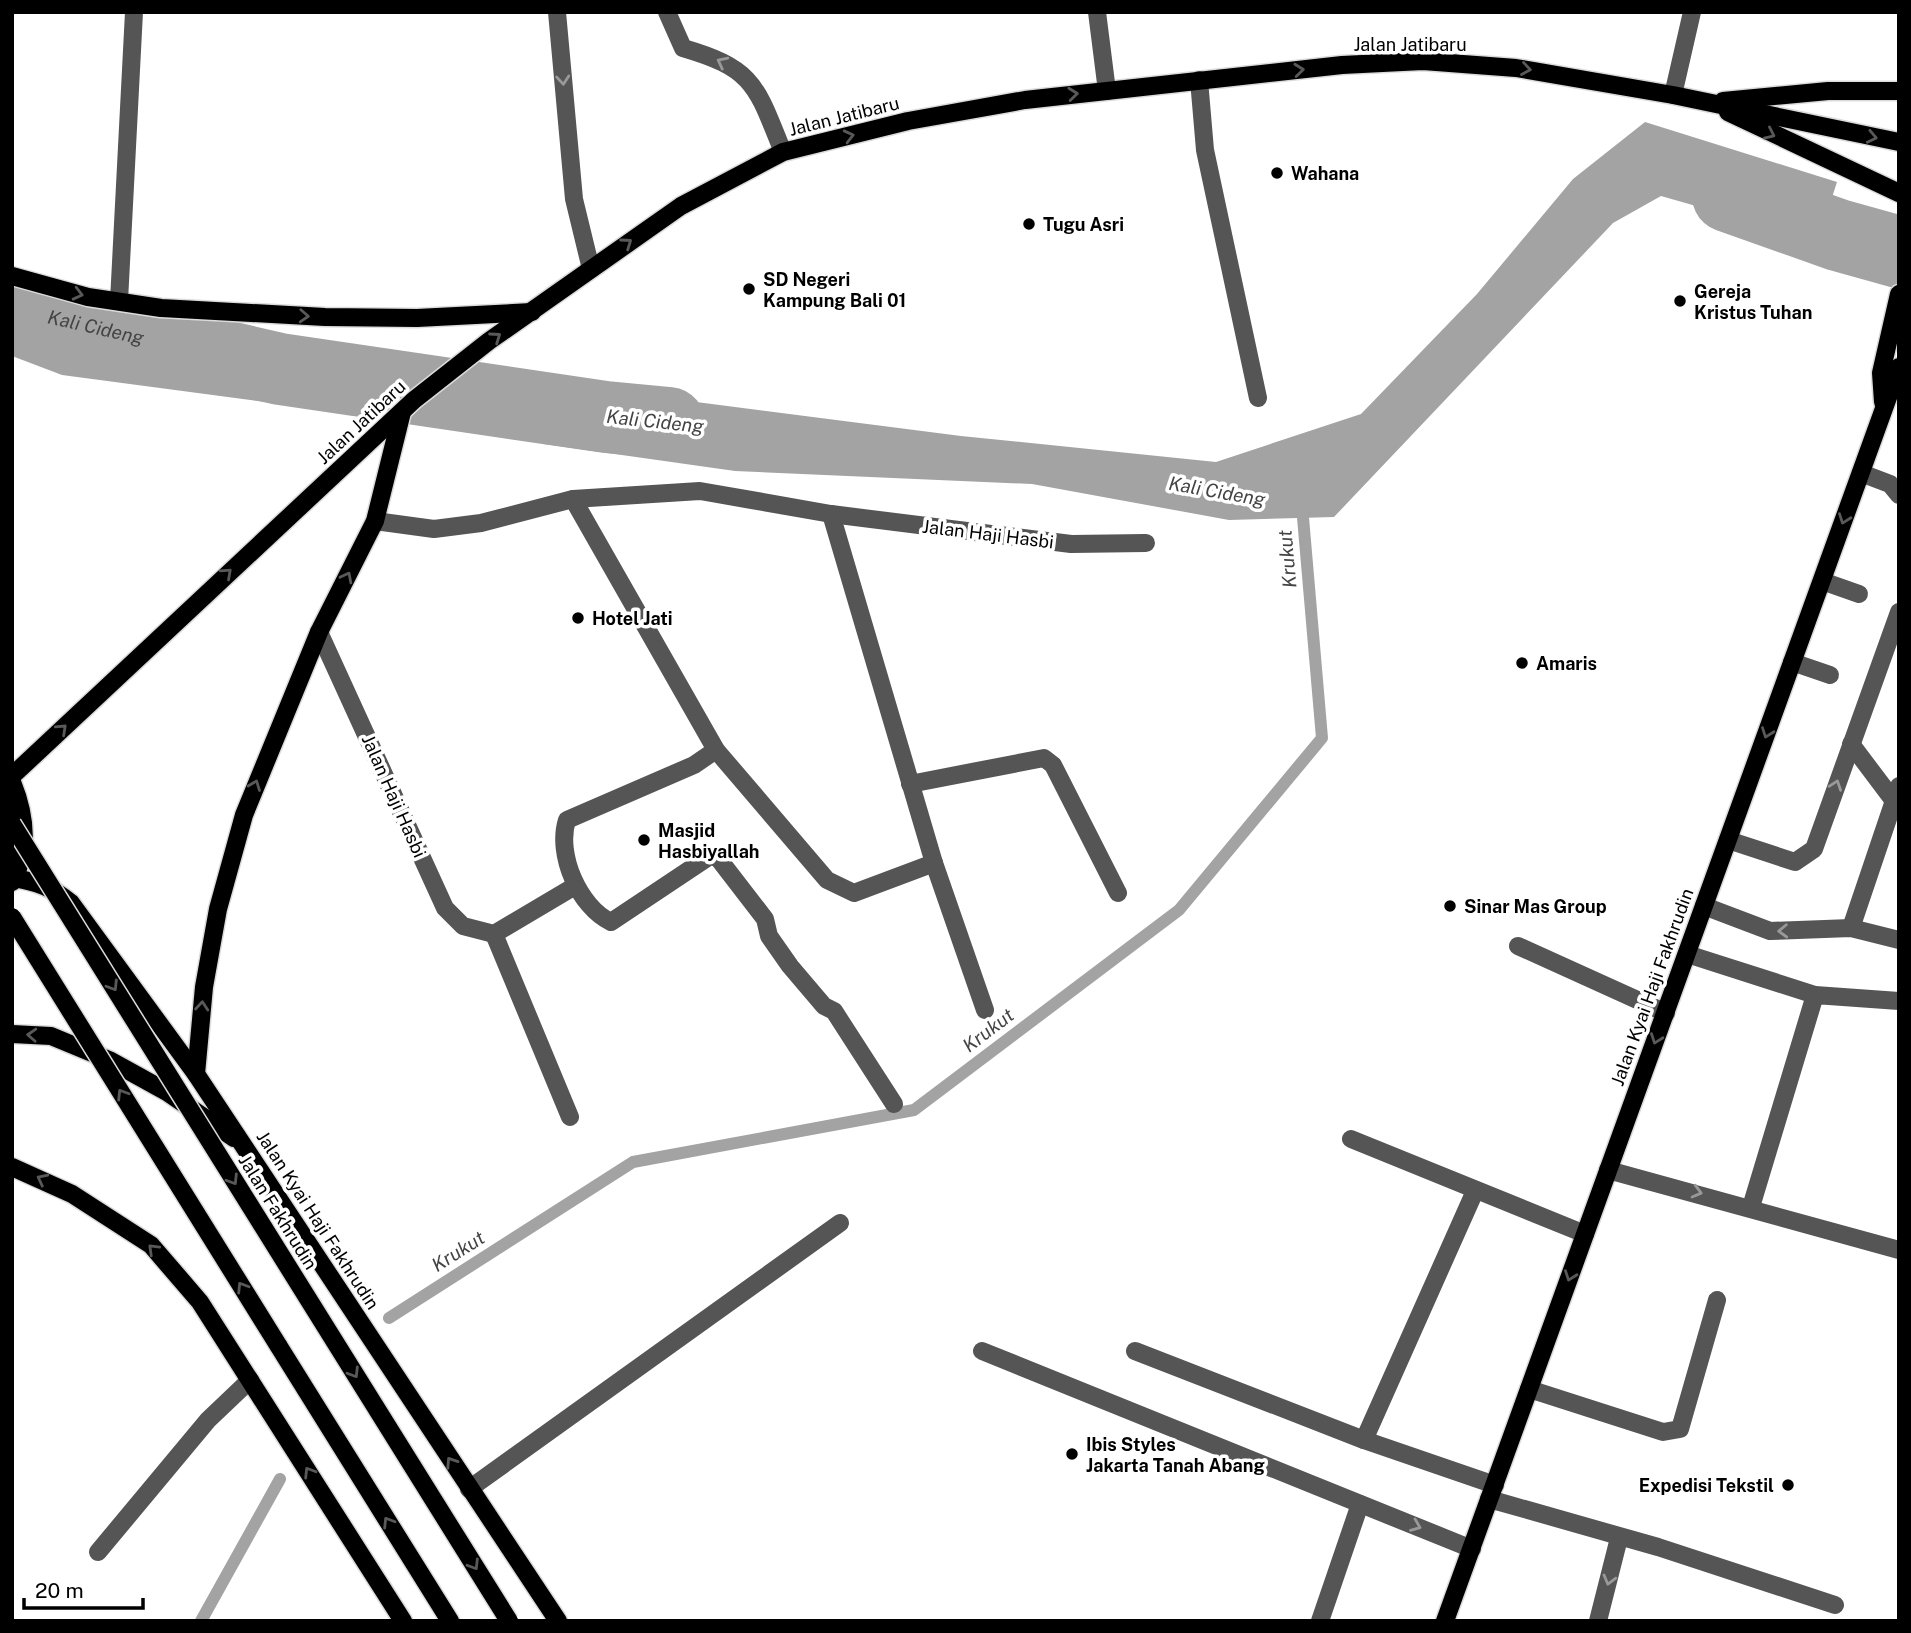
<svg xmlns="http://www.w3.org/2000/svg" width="1911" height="1633" font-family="'Public Sans',sans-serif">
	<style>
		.water { fill: #a3a3a3 }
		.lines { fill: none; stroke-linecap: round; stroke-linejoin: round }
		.stream { stroke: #a3a3a3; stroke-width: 12 }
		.river { stroke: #a3a3a3; stroke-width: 72 }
		.major-casing { stroke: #dbdbdb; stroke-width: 21 }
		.minor { stroke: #555; stroke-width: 18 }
		.major { stroke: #000; stroke-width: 18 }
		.major-bridge-casing { stroke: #dbdbdb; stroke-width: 21; stroke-linecap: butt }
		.major-bridge { stroke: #000; stroke-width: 18 }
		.oneway { stroke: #999 }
		.oneway2 { stroke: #595959 }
		.poi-dot { fill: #000; stroke: #fff; stroke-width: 2.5 }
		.labels { text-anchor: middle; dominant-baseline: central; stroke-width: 7; stroke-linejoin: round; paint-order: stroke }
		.street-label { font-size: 18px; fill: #000; stroke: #fff }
		.poi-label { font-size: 18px; font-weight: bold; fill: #000; stroke: #fff; text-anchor: start }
		.water-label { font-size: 19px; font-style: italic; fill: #444; stroke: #fff }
	</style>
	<rect width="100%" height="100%" fill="#fff"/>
	<g class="water">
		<polygon points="1645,122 1837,182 1818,241 1661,196 1613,223 1334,517 1229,520 1032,484 735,471 544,444 588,388 961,436 1216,462 1361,414 1477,294 1573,179"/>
		<polygon points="12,285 330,344 266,402 62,375 12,356"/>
	</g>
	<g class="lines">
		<g class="stream">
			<polyline points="389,1318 633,1162 914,1110 1179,910 1322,738 1302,506"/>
			<polyline points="201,1621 280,1479"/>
		</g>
		<g class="river">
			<polyline points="1728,196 1838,235 1899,252"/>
			<path id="s1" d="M12 308 280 369 606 417 669 423"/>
		</g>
		<defs>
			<g id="major">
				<polyline points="1723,101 1828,91 1899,91"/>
				<polyline points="1728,112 1899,193"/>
				<polyline points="12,276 88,297 161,308 325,317 417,318 532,312"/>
				<polyline points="1883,402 1881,373 1899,294"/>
				<polyline points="12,776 414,400 489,341 681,206 783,152 908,121 1025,100 1342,65 1423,61 1516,68 1673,95 1899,142"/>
				<path d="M12 782C25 814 30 850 12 882"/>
				<path d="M12 878C36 881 53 888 71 903L196 1074 558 1621"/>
				<polyline points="12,1034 51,1036 109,1060 167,1092 234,1138"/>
				<polyline points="196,1074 204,987 218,909 244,815 319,632 375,521 402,412"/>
				<polyline points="12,1167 72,1194 151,1245 200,1302 403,1621"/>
				<polyline points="278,1345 450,1621"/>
				<polyline points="1445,1621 1899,367"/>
			</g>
		</defs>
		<use href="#major" class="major-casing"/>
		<g class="minor">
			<polyline points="557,12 574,199 591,269"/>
			<path d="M667 12 683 48C755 69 756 86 783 152"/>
			<polyline points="1097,12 1107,91"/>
			<polyline points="1199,80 1205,150 1258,398"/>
			<polyline points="1673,95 1692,12"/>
			<polyline points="119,301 134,12"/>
			<polyline points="1861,473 1890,484 1899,495"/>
			<polyline points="573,499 700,491 831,514 1071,544 1146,543"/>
			<polyline points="831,514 934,863 985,1010"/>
			<polyline points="375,521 434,529 481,523 573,499 716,750 827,880 854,893 934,863"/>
			<polyline points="1822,581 1859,594"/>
			<polyline points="319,632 445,908 463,926 494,934 575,886"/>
			<polyline points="1792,662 1830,675"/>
			<polyline points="1851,744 1894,801"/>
			<path d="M716 750 694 765 567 820C556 854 579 907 611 922L710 856 718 858 765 919 769 936 790 966 824 1006 834 1011 894 1104"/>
			<polyline points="910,784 1044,758 1053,765 1118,893"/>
			<polyline points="1728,840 1795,862 1814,849 1899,612"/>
			<polyline points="1704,906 1770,931 1851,928 1899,940"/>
			<polyline points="1851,928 1899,786"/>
			<polyline points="494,934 570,1117"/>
			<polyline points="1518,946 1666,1013"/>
			<polyline points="1687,954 1815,995"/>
			<polyline points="1351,1139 1585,1234"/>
			<polyline points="1608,1170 1899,1250"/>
			<polyline points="1751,1207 1815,995 1899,1001"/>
			<polyline points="982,1351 1472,1549"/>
			<polyline points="1135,1351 1364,1440 1495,1485"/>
			<polyline points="1529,1389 1663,1432 1680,1429 1717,1300"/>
			<polyline points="1364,1440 1475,1191"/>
			<polyline points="469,1489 840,1223"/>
			<polyline points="1489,1499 1658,1547 1835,1605"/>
			<polyline points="98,1552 208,1420 250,1380"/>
			<polyline points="1320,1621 1360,1504"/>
			<polyline points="1598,1621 1619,1538"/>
		</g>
		<use href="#major" class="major"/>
		<defs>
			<g id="major-bridge">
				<polyline points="12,824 509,1621"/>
				<polyline points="12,917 278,1345"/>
			</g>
		</defs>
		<use href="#major-bridge" class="major-bridge-casing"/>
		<use href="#major-bridge" class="major-bridge"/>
	</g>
	<defs><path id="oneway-chevron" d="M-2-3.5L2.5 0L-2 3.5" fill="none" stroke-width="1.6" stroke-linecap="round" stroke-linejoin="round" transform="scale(1.75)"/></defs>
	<g class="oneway">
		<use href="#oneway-chevron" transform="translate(722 62) rotate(-153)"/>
		<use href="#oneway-chevron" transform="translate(563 80) rotate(85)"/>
		<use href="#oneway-chevron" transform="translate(1836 785) rotate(-71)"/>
		<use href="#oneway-chevron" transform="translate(1783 931) rotate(178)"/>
		<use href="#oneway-chevron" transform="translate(1697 1192) rotate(15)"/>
		<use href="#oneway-chevron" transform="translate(1416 1526) rotate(22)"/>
		<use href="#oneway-chevron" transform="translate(1609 1580) rotate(105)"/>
	</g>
	<g class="oneway2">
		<use href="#oneway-chevron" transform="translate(1526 69) rotate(9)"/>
		<use href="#oneway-chevron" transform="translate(1299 70) rotate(-6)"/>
		<use href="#oneway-chevron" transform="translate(1073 94) rotate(-6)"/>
		<use href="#oneway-chevron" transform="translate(1770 134) rotate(25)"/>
		<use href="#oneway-chevron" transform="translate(849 136) rotate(-14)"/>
		<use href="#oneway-chevron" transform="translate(1872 137) rotate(12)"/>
		<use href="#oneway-chevron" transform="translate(627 243) rotate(-35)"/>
		<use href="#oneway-chevron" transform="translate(78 294) rotate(14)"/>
		<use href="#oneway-chevron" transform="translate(304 316) rotate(3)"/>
		<use href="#oneway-chevron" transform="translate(496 337) rotate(-35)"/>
		<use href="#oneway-chevron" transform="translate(1844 519) rotate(110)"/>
		<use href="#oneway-chevron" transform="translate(227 573) rotate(-42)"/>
		<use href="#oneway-chevron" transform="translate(347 577) rotate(-63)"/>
		<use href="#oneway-chevron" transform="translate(62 729) rotate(-43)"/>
		<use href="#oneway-chevron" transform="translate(1767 733) rotate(110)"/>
		<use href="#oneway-chevron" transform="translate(255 785) rotate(-69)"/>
		<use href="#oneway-chevron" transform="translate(113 986) rotate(58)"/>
		<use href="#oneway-chevron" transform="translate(202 1006) rotate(-85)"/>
		<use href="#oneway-chevron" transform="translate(32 1035) rotate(-177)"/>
		<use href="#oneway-chevron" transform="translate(1656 1039) rotate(110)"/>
		<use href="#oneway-chevron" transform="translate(122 1094) rotate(-122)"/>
		<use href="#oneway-chevron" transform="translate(42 1179) rotate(-153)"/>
		<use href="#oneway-chevron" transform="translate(233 1180) rotate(58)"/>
		<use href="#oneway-chevron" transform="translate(153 1249) rotate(-136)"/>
		<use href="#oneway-chevron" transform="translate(1570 1276) rotate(110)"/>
		<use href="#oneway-chevron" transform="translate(242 1287) rotate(-122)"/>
		<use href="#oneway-chevron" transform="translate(354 1373) rotate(58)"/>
		<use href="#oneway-chevron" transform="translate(451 1462) rotate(-123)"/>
		<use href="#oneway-chevron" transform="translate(309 1472) rotate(-122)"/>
		<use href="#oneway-chevron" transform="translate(388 1522) rotate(-122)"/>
		<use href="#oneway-chevron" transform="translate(474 1565) rotate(58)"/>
	</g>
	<g class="poi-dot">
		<circle cx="1277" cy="173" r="7"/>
		<circle cx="1029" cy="224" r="7"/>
		<circle cx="749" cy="289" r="7"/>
		<circle cx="1680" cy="301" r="7"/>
		<circle cx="578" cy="618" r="7"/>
		<circle cx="1522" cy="663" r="7"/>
		<circle cx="644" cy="840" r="7"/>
		<circle cx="1450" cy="906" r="7"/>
		<circle cx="1072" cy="1454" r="7"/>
		<circle cx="1788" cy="1485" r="7"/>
	</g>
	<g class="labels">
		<g class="street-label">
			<text x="1410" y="44">Jalan Jatibaru</text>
			<text transform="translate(844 116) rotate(-14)">Jalan Jatibaru</text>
			<text transform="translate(361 422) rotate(-43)">Jalan Jatibaru</text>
			<text transform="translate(988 534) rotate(7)">Jalan Haji Hasbi</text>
			<text transform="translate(394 796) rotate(66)">Jalan Haji Hasbi</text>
			<text transform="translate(1652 987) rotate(-70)">Jalan Kyai Haji Fakhrudin</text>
			<text transform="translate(278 1212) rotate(58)">Jalan Fakhrudin</text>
			<text transform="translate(318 1220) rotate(57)">Jalan Kyai Haji Fakhrudin</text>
		</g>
		<g class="poi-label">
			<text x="1291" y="173">Wahana</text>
			<text x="1043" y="224">Tugu Asri</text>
			<text x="763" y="279">SD Negeri<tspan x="763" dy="21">Kampung Bali 01</tspan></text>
			<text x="1694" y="291">Gereja<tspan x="1694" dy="21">Kristus Tuhan</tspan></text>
			<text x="592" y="618">Hotel Jati</text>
			<text x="1536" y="663">Amaris</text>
			<text x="658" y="830">Masjid<tspan x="658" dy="21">Hasbiyallah</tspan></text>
			<text x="1464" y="906">Sinar Mas Group</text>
			<text x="1086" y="1444">Ibis Styles<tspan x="1086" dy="21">Jakarta Tanah Abang</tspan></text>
			<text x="1774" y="1485" text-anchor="end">Expedisi Tekstil</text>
		</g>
		<g class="water-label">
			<text stroke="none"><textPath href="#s1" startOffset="86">Kali Cideng</textPath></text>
			<text transform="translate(655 421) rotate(6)">Kali Cideng</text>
			<text transform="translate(1217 491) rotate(10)">Kali Cideng</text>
			<text transform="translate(1287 559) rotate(-95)">Krukut</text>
			<text transform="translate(988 1030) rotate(-37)">Krukut</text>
			<text transform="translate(458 1251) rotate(-32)">Krukut</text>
		</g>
	</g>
	<rect width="1911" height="1633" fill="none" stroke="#000000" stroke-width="28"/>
	<path d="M24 1598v10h119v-10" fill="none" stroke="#000000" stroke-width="3.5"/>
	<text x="35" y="1598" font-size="21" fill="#000000" stroke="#ffffff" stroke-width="5" paint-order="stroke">20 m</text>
</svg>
